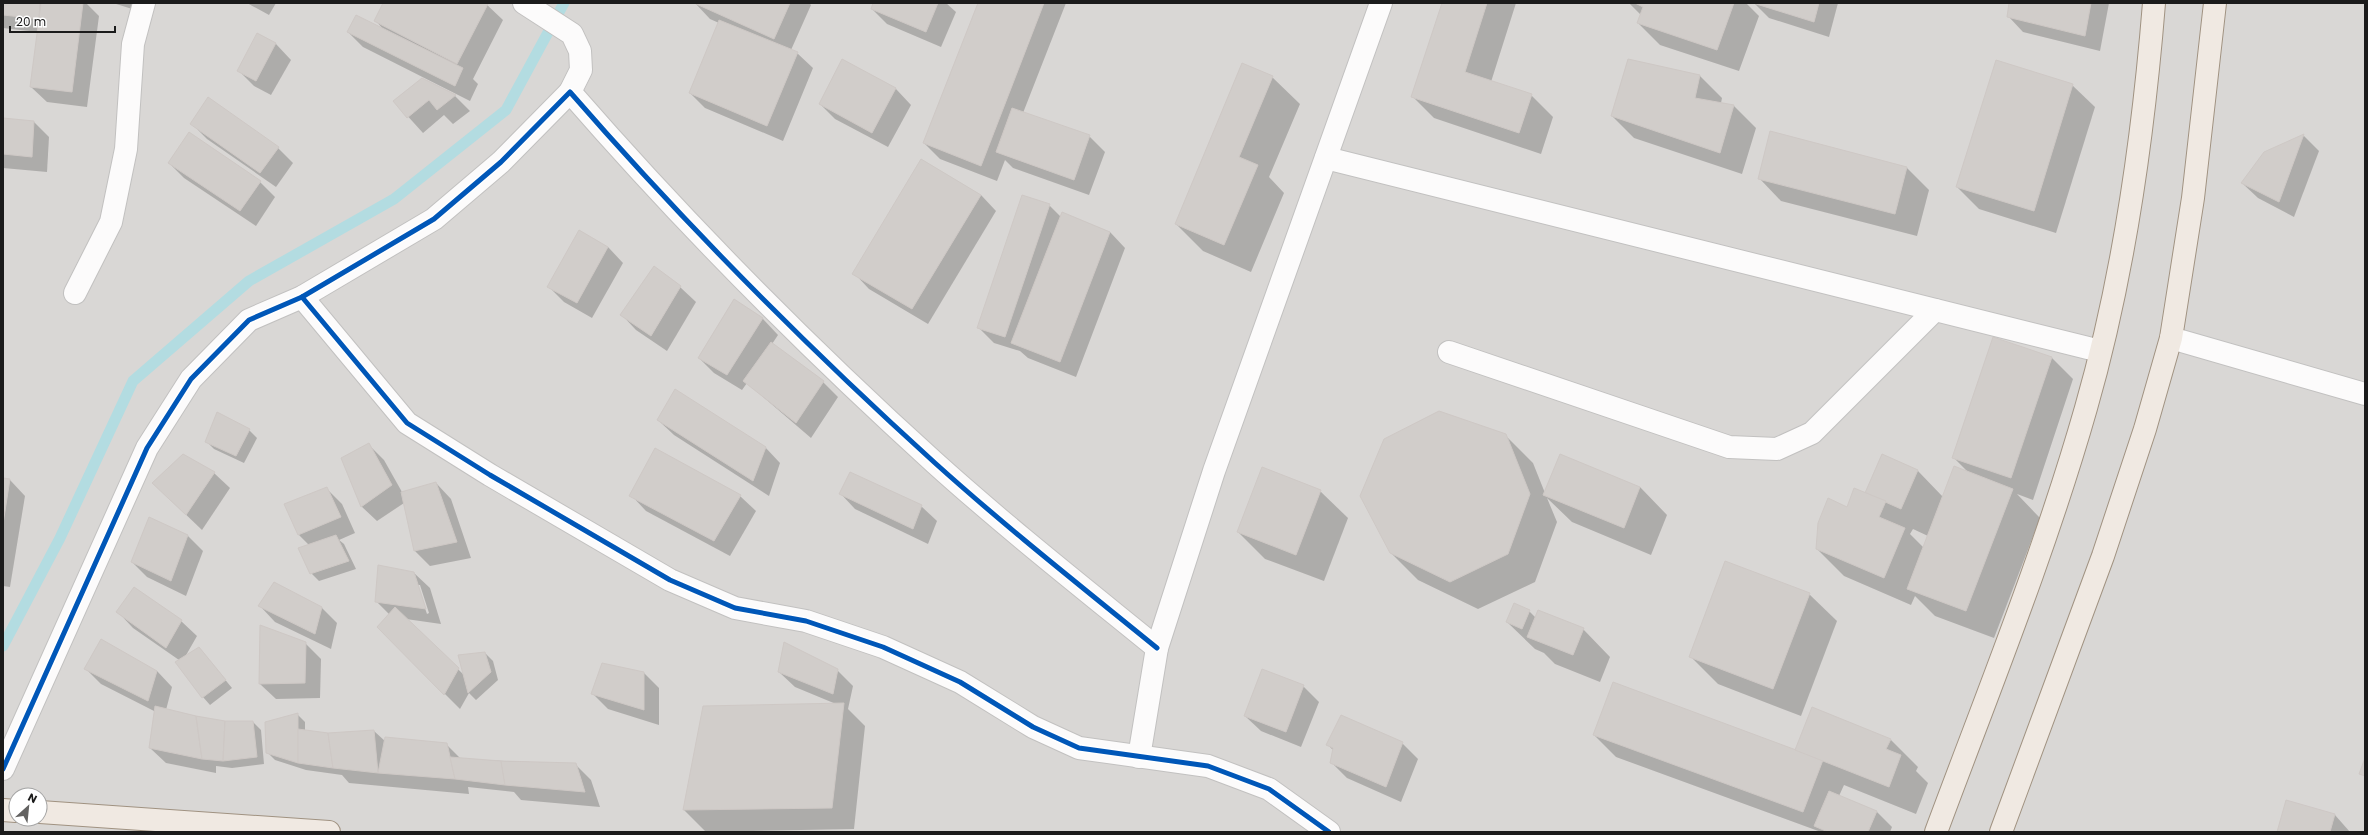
<svg xmlns="http://www.w3.org/2000/svg" width="2368" height="835" font-family="Poppins,sans-serif">
	<style>
		.residential { fill: #d9d7d5; fill-rule: evenodd }
		.shadow { fill: #0003; fill-rule: evenodd }
		.lines { fill: none; stroke-linecap: round; stroke-linejoin: round }
		.stream { stroke: #b3dce1; stroke-width: 11 }
		.building { fill: #d1cdca; stroke: #cec8c5 }
		.minor-casing { stroke: #c2c1c0; stroke-width: 24 }
		.major-casing { stroke: #a09281; stroke-width: 24 }
		.minor { stroke: #fcfbfb; stroke-width: 22 }
		.major { stroke: #f0e9e2; stroke-width: 22 }
		.cycleway-casing { stroke: #fff; stroke-width: 8 }
		.cycleway { stroke: #0057b8; stroke-width: 5 }
	</style>
	<rect width="100%" height="100%" fill="#eae7e4"/>
	<path class="residential" d="M3 3H2365V832H3ZM16 795H40V819H16Z"/>
	<g class="shadow">
		<polygon points="3,3 86,3 99,16 87,107 47,102 31,87 38,32 3,28"/>
		<polygon points="113,3 148,3 145,13"/>
		<polygon points="247,3 276,3 269,15"/>
		<polygon points="384,3 485,3 503,20 473,79 478,84 470,101 363,47 348,32 384,30 375,20"/>
		<polygon points="695,3 809,3 811,5 791,50 797,53 813,68 783,141 705,108 690,93 719,23 710,19"/>
		<polygon points="874,3 946,3 956,12 941,47 887,24 872,9"/>
		<polygon points="979,3 1066,3 1023,113 1089,136 1105,152 1089,195 1013,168 1005,160 997,181 940,159 924,143"/>
		<polygon points="1443,3 1516,3 1491,82 1531,95 1553,117 1541,154 1434,118 1412,96"/>
		<polygon points="1629,3 1746,3 1759,16 1739,71 1660,45 1638,23 1641,15"/>
		<polygon points="1754,3 1838,3 1829,37 1769,18"/>
		<polygon points="2010,3 2109,3 2100,51 2023,32 2008,16"/>
		<polygon points="258,34 276,44 291,60 271,95 254,86 238,70"/>
		<polygon points="1628,60 1700,76 1722,98 1721,103 1734,106 1756,128 1742,174 1634,138 1612,116"/>
		<polygon points="842,61 896,89 911,105 888,147 835,119 820,104"/>
		<polygon points="1272,77 1300,104 1269,177 1284,193 1251,272 1203,251 1176,224"/>
		<polygon points="422,79 455,96 470,111 453,124 444,115 423,133 394,101"/>
		<polygon points="2072,85 2095,107 2056,233 1979,209 1957,187"/>
		<polygon points="3,119 34,122 49,137 47,172 3,168"/>
		<polygon points="192,124 278,148 293,163 276,187 207,139"/>
		<polygon points="2304,136 2319,151 2294,217 2258,198 2242,183 2265,153"/>
		<polygon points="169,163 260,182 275,197 256,226 184,178"/>
		<polygon points="1907,168 1929,190 1917,236 1781,201 1759,178"/>
		<polygon points="981,195 996,211 928,324 869,289 854,273"/>
		<polygon points="1049,205 1061,217 1062,213 1110,232 1125,248 1076,377 1028,358 1020,351 994,343 979,328"/>
		<polygon points="608,247 623,263 592,318 564,302 549,287"/>
		<polygon points="680,287 696,302 667,351 636,330 621,314"/>
		<polygon points="734,300 763,319 778,335 772,344 823,382 838,397 811,438 747,383 742,390 714,373 699,358"/>
		<path d="M2051 357 2073 379 2033 500 2017 494 2040 518 1994 638 1935 616 1915 596 1911 605 1844 576 1817 549 1847 508 1866 493 1882 455 1918 471 1943 497 1969 473 1954 458ZM1913 529 1928 536 1924 548 1910 534Z"/>
		<polygon points="658,420 765,447 780,463 769,496 674,435"/>
		<polygon points="249,430 257,438 244,463 214,449 206,441"/>
		<polygon points="1505,435 1533,463 1545,493 1640,487 1667,515 1651,555 1572,522 1547,498 1557,522 1535,582 1478,609 1418,580 1391,553"/>
		<polygon points="369,445 384,460 402,492 436,483 451,499 471,558 430,566 415,551 404,503 377,521 361,506"/>
		<polygon points="183,455 214,473 230,488 202,530 153,483"/>
		<polygon points="3,479 10,480 25,496 10,587 3,586"/>
		<polygon points="327,489 342,504 355,533 339,540 344,544 356,569 319,581 311,573 309,545 299,535 286,505"/>
		<polygon points="1320,491 1348,518 1324,581 1265,559 1238,532"/>
		<polygon points="840,493 921,506 937,521 928,544 855,509"/>
		<polygon points="631,495 740,496 756,511 730,556 646,511"/>
		<polygon points="188,536 203,551 186,596 147,577 132,562"/>
		<path d="M414 573 430 588 441 624 406 619 464 675 485 653 493 661 498 680 476 700 469 693 460 709 378 627 390 615 376 601ZM417 585H420L429 613 427 614Z"/>
		<polygon points="274,583 322,608 337,623 331,649 275,622 260,606"/>
		<polygon points="1809,594 1837,621 1801,716 1718,684 1690,656"/>
		<polygon points="1529,611 1536,618 1583,629 1610,657 1600,682 1555,664 1544,653 1535,649 1507,622"/>
		<polygon points="118,612 181,621 197,636 185,657 199,648 232,688 210,705 203,697 179,660 133,628"/>
		<polygon points="305,643 321,659 320,698 276,699 260,684"/>
		<polygon points="86,669 157,671 172,687 166,710 225,722 253,722 261,730 264,764 232,768 216,766 216,773 166,763 150,748 156,712 101,684"/>
		<polygon points="837,670 853,686 848,709 865,726 854,829 706,832 684,810 836,704 795,687 779,672"/>
		<polygon points="644,673 659,688 659,725 608,709 593,694"/>
		<polygon points="1303,686 1319,702 1301,747 1261,731 1245,716"/>
		<polygon points="297,714 305,722 305,731 328,734 374,731 386,742 446,744 461,759 575,764 591,780 600,807 521,800 514,792 468,787 469,794 349,783 342,775 306,770 275,760 267,752"/>
		<polygon points="1594,735 1800,754 1890,739 1918,767 1916,771 1928,783 1916,814 1844,785 1839,796 1876,811 1892,827 1890,832 1821,832 1616,757"/>
		<polygon points="1402,743 1418,759 1401,802 1347,778 1332,763 1334,751 1327,744"/>
		<polygon points="2287,801 2335,815 2350,832 2278,832"/>
	</g>
	<g class="lines">
		<polyline class="stream" points="3,646 60,538 133,381 249,281 394,199 506,110 564,3"/>
	</g>
	<g class="building">
		<polygon points="3,3 40,3 39,19 3,15"/>
		<polygon points="41,3 83,3 72,92 30,87"/>
		<polygon points="383,3 487,3 488,4 457,64 374,21"/>
		<polygon points="694,3 790,3 774,39"/>
		<polygon points="873,3 938,3 926,32 871,9"/>
		<polygon points="978,3 1044,3 981,166 923,143"/>
		<polygon points="1442,3 1487,3 1465,72 1532,94 1519,133 1411,97"/>
		<polygon points="1635,3 1734,3 1717,50 1637,23 1643,7"/>
		<polygon points="1753,3 1819,3 1814,22"/>
		<polygon points="2009,3 2091,3 2085,36 2007,17"/>
		<polygon points="356,15 463,68 455,86 347,32"/>
		<polygon points="719,20 798,52 767,126 689,93"/>
		<polygon points="257,33 276,43 256,81 237,71"/>
		<polygon points="842,59 896,88 872,133 819,104"/>
		<polygon points="1628,59 1700,75 1695,98 1734,105 1720,153 1611,116"/>
		<polygon points="1996,60 2073,84 2034,211 1956,187"/>
		<polygon points="1242,63 1273,76 1239,157 1258,165 1224,245 1175,224"/>
		<polygon points="422,78 456,95 437,110 429,100 407,118 393,101"/>
		<polygon points="208,97 279,147 260,173 190,124"/>
		<polygon points="1012,108 1090,135 1074,180 996,152"/>
		<polygon points="3,118 34,121 32,157 3,154"/>
		<polygon points="1770,131 1907,167 1895,214 1758,179"/>
		<polygon points="189,132 261,181 240,211 168,163"/>
		<polygon points="2304,134 2279,202 2241,183 2264,152"/>
		<polygon points="921,159 981,195 912,309 852,274"/>
		<polygon points="1022,195 1050,204 1005,337 977,328"/>
		<polygon points="1062,212 1110,232 1060,362 1011,343"/>
		<polygon points="579,230 608,247 577,303 547,287"/>
		<polygon points="654,266 681,286 651,336 620,315"/>
		<polygon points="734,299 763,318 727,375 698,358"/>
		<polygon points="1993,337 2052,357 2011,478 1952,458"/>
		<polygon points="771,342 824,381 796,423 743,381"/>
		<polygon points="675,389 766,447 753,481 657,420"/>
		<polygon points="1439,411 1506,434 1530,494 1508,554 1450,582 1390,553 1360,496 1384,439"/>
		<polygon points="217,412 250,429 236,456 205,442"/>
		<polygon points="369,443 392,485 361,507 341,458"/>
		<polygon points="655,448 741,495 714,541 629,496"/>
		<polygon points="183,454 215,472 186,515 152,483"/>
		<polygon points="1560,454 1640,487 1624,528 1543,495"/>
		<polygon points="1882,454 1918,470 1901,509 1865,493"/>
		<polygon points="1954,466 2013,489 1966,611 1907,589"/>
		<polygon points="1262,467 1321,490 1296,555 1237,532"/>
		<polygon points="850,472 922,505 913,529 839,494"/>
		<polygon points="3,478 10,479 3,524"/>
		<polygon points="436,482 457,542 414,551 401,492"/>
		<polygon points="327,487 341,517 298,535 284,504"/>
		<polygon points="1854,488 1886,501 1879,517 1905,528 1884,578 1816,549 1818,523 1828,498 1847,507"/>
		<polygon points="149,517 188,535 171,581 131,562"/>
		<polygon points="336,535 349,561 310,574 298,548"/>
		<polygon points="1725,561 1810,593 1773,689 1689,657"/>
		<polygon points="378,565 414,572 426,609 375,602"/>
		<polygon points="274,582 322,607 315,634 258,606"/>
		<polygon points="134,587 182,620 166,648 116,612"/>
		<polygon points="1514,603 1530,610 1522,629 1506,622"/>
		<polygon points="395,607 459,668 444,695 377,627"/>
		<polygon points="1538,610 1584,628 1573,655 1527,637"/>
		<polygon points="260,625 306,642 305,683 259,684"/>
		<polygon points="101,639 157,671 148,701 84,669"/>
		<polygon points="784,642 838,669 833,694 778,672"/>
		<polygon points="199,647 226,680 202,698 175,662"/>
		<polygon points="485,652 491,672 468,693 458,655"/>
		<polygon points="602,663 644,672 644,710 591,694"/>
		<polygon points="1262,669 1304,685 1286,732 1244,716"/>
		<polygon points="1613,682 1823,760 1803,812 1593,735"/>
		<polygon points="844,703 832,808 683,810 703,706"/>
		<polygon points="155,706 196,716 202,759 149,748"/>
		<polygon points="1812,707 1891,739 1886,749 1901,755 1889,787 1795,750"/>
		<polygon points="298,713 298,763 266,753 265,722"/>
		<polygon points="1341,715 1403,742 1386,787 1330,763 1333,748 1326,745"/>
		<polygon points="196,716 225,721 223,761 202,759"/>
		<polygon points="225,721 253,721 257,757 223,761"/>
		<polygon points="298,729 328,733 333,768 298,763"/>
		<polygon points="374,730 378,773 333,768 328,733"/>
		<polygon points="385,737 447,743 455,779 378,773"/>
		<polygon points="450,757 501,761 505,785 455,779"/>
		<polygon points="2365,758 2365,776 2359,774"/>
		<polygon points="501,761 576,763 585,792 505,785"/>
		<polygon points="1829,791 1877,811 1868,832 1828,832 1814,826"/>
		<polygon points="2286,800 2335,814 2330,832 2277,832"/>
	</g>
	<g class="lines">
		<defs>
			<g id="minor">
				<polyline points="524,3 572,34 580,51 581,70 570,92"/>
				<polyline points="1326,158 2100,351"/>
				<polyline points="75,293 111,222 126,149 133,44 144,3"/>
				<polyline points="302,297 407,423 490,475 670,580 735,608 806,621 883,647 960,682 1033,727 1079,748 1208,766 1269,789 1329,832"/>
				<polyline points="2171,338 2365,394"/>
				<polyline points="1449,352 1729,447 1777,449 1812,433 1935,310"/>
				<polyline points="1139,757 1157,648 1214,471 1381,3"/>
				<path d="M3 769 147 448 191 379 249 320 302 297 434 219 501 162 570 92C684 223 806 346 935 463 1006 527 1082 587 1157 648"/>
			</g>
			<g id="major">
				<polyline points="3,810 16,811"/>
				<polyline points="40,812 329,832"/>
				<path d="M1936 832C1988 692 2045 552 2086 408 2124 276 2143 140 2154 3"/>
				<polyline points="2001,832 2103,556 2145,429 2171,338 2193,198 2215,3"/>
			</g>
		</defs>
		<use href="#minor" class="minor-casing"/>
		<use href="#major" class="major-casing"/>
		<use href="#minor" class="minor"/>
		<use href="#major" class="major"/>
		<defs>
			<g id="cycleway">
				<polyline points="302,297 407,423 490,475 670,580 735,608 806,621 883,647 960,682 1033,727 1079,748 1208,766 1269,789 1329,832"/>
				<path d="M3 769 147 448 191 379 249 320 302 297 434 219 501 162 570 92C684 223 806 346 935 463 1006 527 1082 587 1157 648"/>
			</g>
		</defs>
		<use href="#cycleway" class="cycleway-casing"/>
		<use href="#cycleway" class="cycleway"/>
	</g>
	<rect width="2368" height="835" fill="none" stroke="#1b1b1b" stroke-width="8"/>
	<g transform="translate(28 807) rotate(27)"><circle r="19" fill="#ffffff" stroke="#a4a4a4"/>
	<path d="M0-3L7 15L0 10L-7 15Z" fill="#636261"/>
	<text y="-6" font-size="11" font-weight="bold" text-anchor="middle" fill="#1b1b1b">N</text>
	</g>
	<path d="M10 26v6h105v-6" fill="none" stroke="#1b1b1b" stroke-width="2"/>
	<text x="16" y="26" font-size="12" fill="#1b1b1b" stroke="#ffffff" stroke-width="3" paint-order="stroke">20 m</text>
</svg>
